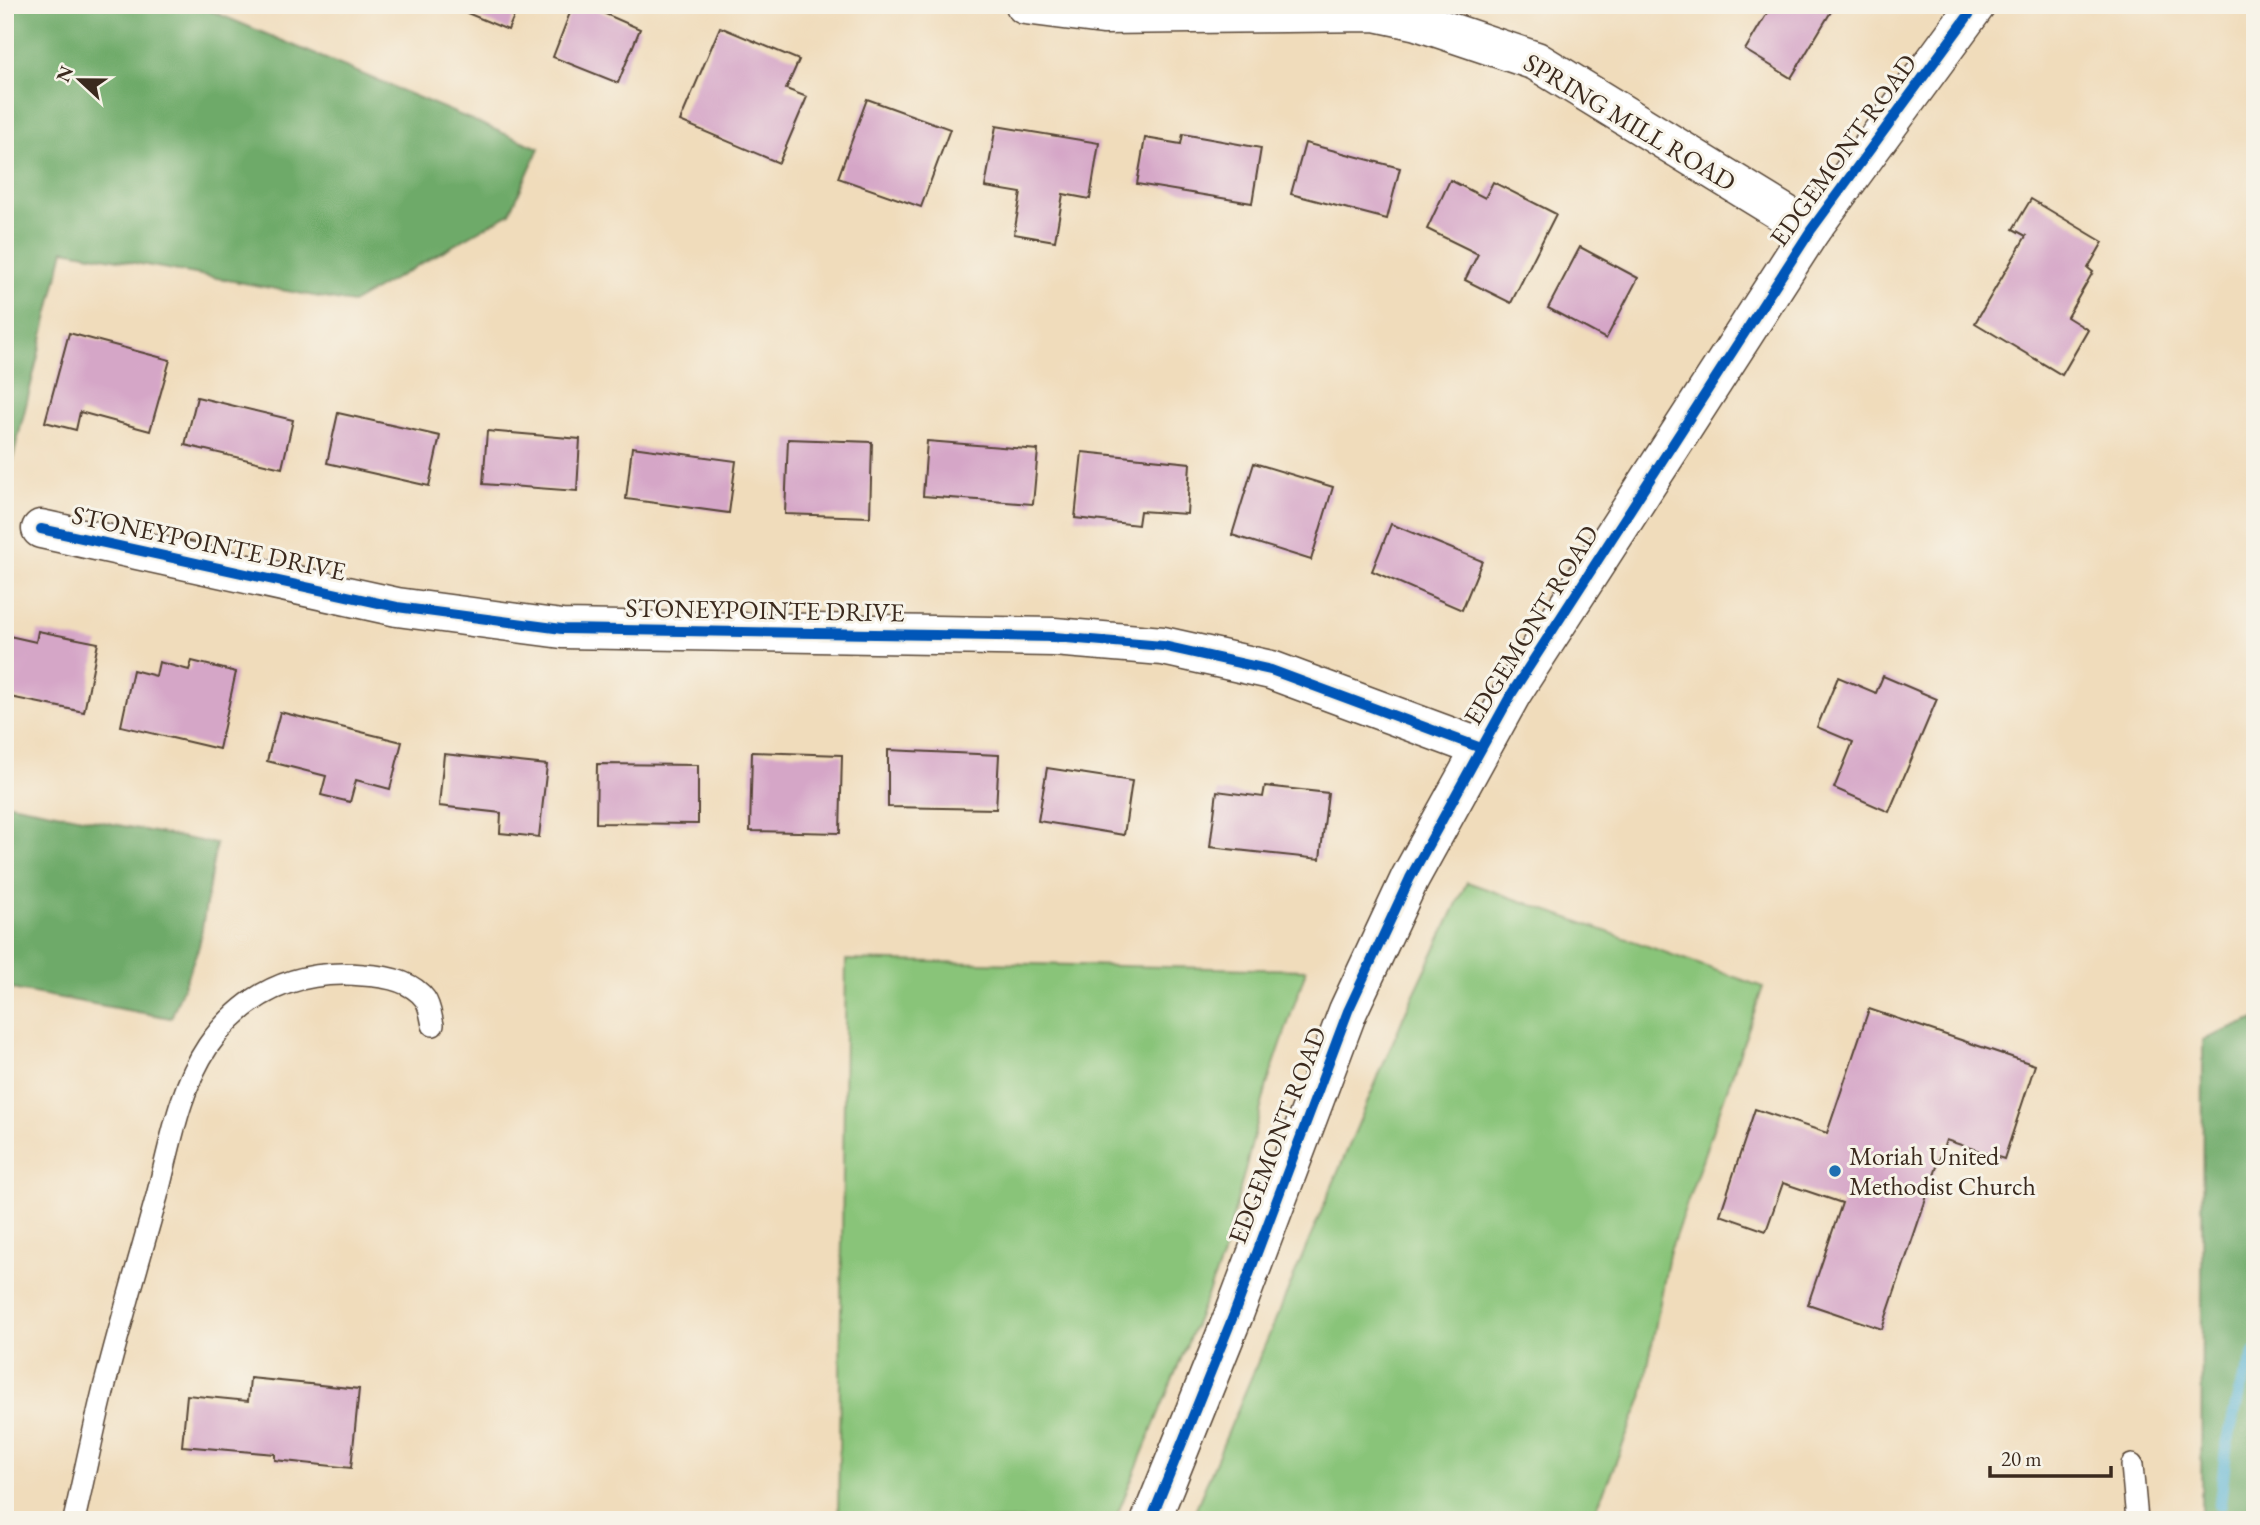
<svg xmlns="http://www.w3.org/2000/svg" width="2260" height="1525" font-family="'EB Garamond',serif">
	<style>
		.green { fill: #89c479; stroke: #62774c; stroke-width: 2 }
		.forest { fill: #6eaa69; stroke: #546a44; stroke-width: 2 }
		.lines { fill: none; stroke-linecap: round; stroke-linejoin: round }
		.stream { stroke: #54b1d2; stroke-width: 12 }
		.building { fill: #d5a6c7 }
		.lane-casing { stroke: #564536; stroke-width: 24 }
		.street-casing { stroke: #564536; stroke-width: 41 }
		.lane { stroke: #fff; stroke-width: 21 }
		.street { stroke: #fff; stroke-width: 38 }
		.cycleway-casing { stroke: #f7f3e8; stroke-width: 15 }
		.cycleway { stroke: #0057b8; stroke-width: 10 }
		.poi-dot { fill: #1f6fb2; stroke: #f7f3e8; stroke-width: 2.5 }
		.labels { text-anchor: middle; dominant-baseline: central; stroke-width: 6; stroke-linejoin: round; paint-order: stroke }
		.street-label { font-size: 26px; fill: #3b2a1e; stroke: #f7f3e8 }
		.poi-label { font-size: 26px; fill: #3b2a1e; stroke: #f7f3e8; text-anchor: start }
	</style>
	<rect width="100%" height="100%" fill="#f7f3e8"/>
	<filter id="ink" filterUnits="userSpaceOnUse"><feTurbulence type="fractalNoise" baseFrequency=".0143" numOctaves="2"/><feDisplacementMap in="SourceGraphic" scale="14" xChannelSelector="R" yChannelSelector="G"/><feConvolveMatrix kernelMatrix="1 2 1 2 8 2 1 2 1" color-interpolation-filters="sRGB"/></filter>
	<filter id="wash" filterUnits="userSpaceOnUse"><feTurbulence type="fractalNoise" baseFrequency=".00686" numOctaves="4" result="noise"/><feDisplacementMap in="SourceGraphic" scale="28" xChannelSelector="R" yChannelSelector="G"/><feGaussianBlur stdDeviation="1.57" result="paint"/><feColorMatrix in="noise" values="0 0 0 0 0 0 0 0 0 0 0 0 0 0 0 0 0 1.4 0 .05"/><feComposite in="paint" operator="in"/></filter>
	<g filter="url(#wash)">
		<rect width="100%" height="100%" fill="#f0dcbb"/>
		<g class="green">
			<polygon points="1467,882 1763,987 1669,1254 1642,1398 1592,1520 1191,1520 1406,1011"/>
			<polygon points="846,960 1306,970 1267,1085 1222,1259 1115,1520 838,1520"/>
		</g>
		<g class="forest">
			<polygon points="5,5 197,5 539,148 510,213 352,303 64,250 5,491"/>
			<polygon points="5,803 216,844 199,946 171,1018 5,988"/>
			<polygon points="2255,1019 2255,1513 2201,1518 2203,1040"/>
		</g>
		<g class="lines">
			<polyline class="stream" points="2220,1505 2226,1449 2239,1393 2255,1353"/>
		</g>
		<g id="blocks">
			<g class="building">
				<polygon points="448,5 519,5 508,30"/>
				<polygon points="573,5 585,5 640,29 618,83 553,57"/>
				<polygon points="1772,5 1835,5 1791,78 1745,50"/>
				<polygon points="720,27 799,60 786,89 807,97 779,163 680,121"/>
				<polygon points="867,99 950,129 921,207 838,178"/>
				<polygon points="996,126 1099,143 1090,199 1063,194 1055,241 1014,234 1021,193 985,187"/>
				<polygon points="1183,134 1261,148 1252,203 1137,184 1145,138 1181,144"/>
				<polygon points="1305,143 1400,168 1387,219 1291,194"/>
				<polygon points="1450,180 1485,198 1493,182 1556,214 1511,303 1465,280 1478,254 1427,229"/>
				<polygon points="2031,199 2103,242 2088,268 2093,272 2067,317 2088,330 2062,375 1975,323 2026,236 2013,229"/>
				<polygon points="1580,247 1638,278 1606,339 1548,308"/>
				<polygon points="69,333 170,360 150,431 80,412 76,430 45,422"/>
				<polygon points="197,397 293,420 282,468 185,445"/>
				<polygon points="338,413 440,436 429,486 327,463"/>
				<polygon points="487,431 580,439 577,491 483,484"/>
				<polygon points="788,439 872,442 870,517 785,514"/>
				<polygon points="927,441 1038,450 1033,504 923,496"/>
				<polygon points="632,447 736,461 729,513 626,499"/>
				<polygon points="1082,452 1190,463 1187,514 1140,511 1138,525 1075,518"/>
				<polygon points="1254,463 1333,487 1311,560 1232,535"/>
				<polygon points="1391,524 1482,561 1462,610 1372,571"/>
				<polygon points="38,631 98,643 84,712 5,696 5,635 36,642"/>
				<polygon points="192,661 236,672 219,749 121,726 133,670 156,676 159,662 189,670"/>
				<polygon points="1883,676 1937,699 1889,812 1834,788 1853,742 1817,727 1838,677 1876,693"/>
				<polygon points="280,712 402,742 390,789 356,780 350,802 321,795 326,776 267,761"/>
				<polygon points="888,750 999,755 996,809 888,807"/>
				<polygon points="752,752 842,755 840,833 750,831"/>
				<polygon points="444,754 547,765 539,837 500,833 501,813 439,806"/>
				<polygon points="597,764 698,765 698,824 596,823"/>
				<polygon points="1047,768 1132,781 1124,835 1038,821"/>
				<polygon points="1265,786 1328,793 1320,859 1210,847 1217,791 1263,797"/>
				<polygon points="1869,1009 2035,1065 2004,1159 1946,1140 1882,1329 1808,1304 1842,1203 1783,1183 1766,1231 1720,1215 1755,1109 1827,1133"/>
				<polygon points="250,1378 359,1389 351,1468 275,1460 275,1454 182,1446 187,1395 248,1401"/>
			</g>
		</g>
	</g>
	<g filter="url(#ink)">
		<use href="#blocks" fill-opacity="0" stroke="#564536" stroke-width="2"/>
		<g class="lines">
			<defs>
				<g id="lane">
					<polyline points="2132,1465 2137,1520"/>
					<path d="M74 1520C85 1473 94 1426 106 1380 122 1318 140 1257 157 1196 170 1147 179 1089 208 1046 246 991 298 969 363 975 384 976 412 981 425 999 430 1006 431 1017 433 1025"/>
				</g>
				<g id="street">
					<polyline points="1025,5 1103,15 1375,12 1417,21 1536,61 1811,230"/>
					<polyline points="41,529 397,607 562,629 1054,637 1163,646 1271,670 1481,748"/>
					<polyline points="1151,1520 1234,1314 1348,1011 1410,878 1512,693 1811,230 1976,5"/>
				</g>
			</defs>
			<use href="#lane" class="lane-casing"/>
			<use href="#street" class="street-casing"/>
			<use href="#lane" class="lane"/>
			<use href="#street" class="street"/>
			<defs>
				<g id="cycleway">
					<polyline points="41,529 397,607 562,629 1054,637 1163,646 1271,670 1481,748"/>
					<polyline points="1151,1520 1234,1314 1348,1011 1410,878 1512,693 1811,230 1976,5"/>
				</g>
			</defs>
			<use href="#cycleway" class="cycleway-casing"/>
			<use href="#cycleway" class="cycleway"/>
		</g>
	</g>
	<circle class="poi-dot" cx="1835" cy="1171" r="7"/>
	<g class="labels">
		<g class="street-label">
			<text transform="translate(1630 122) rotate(31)">SPRING MILL ROAD</text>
			<text transform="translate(1843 150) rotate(-54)">EDGEMONT ROAD</text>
			<text transform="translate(209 543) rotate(12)">STONEYPOINTE DRIVE</text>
			<text transform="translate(765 610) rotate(1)">STONEYPOINTE DRIVE</text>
			<text transform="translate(1531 625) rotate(-58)">EDGEMONT ROAD</text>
			<text transform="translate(1277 1135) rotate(-69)">EDGEMONT ROAD</text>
		</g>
		<g class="poi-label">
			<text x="1849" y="1156">Moriah United<tspan x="1849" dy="30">Methodist Church</tspan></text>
		</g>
	</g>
	<rect width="2260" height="1525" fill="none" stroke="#f7f3e8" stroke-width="28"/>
	<g transform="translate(80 80) rotate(292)" stroke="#f7f3e8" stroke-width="5" paint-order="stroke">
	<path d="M0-5L12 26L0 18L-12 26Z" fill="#3b2a1e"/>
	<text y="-10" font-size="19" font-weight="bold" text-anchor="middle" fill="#3b2a1e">N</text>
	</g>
	<path d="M1990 1466v10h121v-10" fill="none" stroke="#3b2a1e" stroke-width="3.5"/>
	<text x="2001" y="1466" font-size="21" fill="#3b2a1e" stroke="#f7f3e8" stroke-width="5" paint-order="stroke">20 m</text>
</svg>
